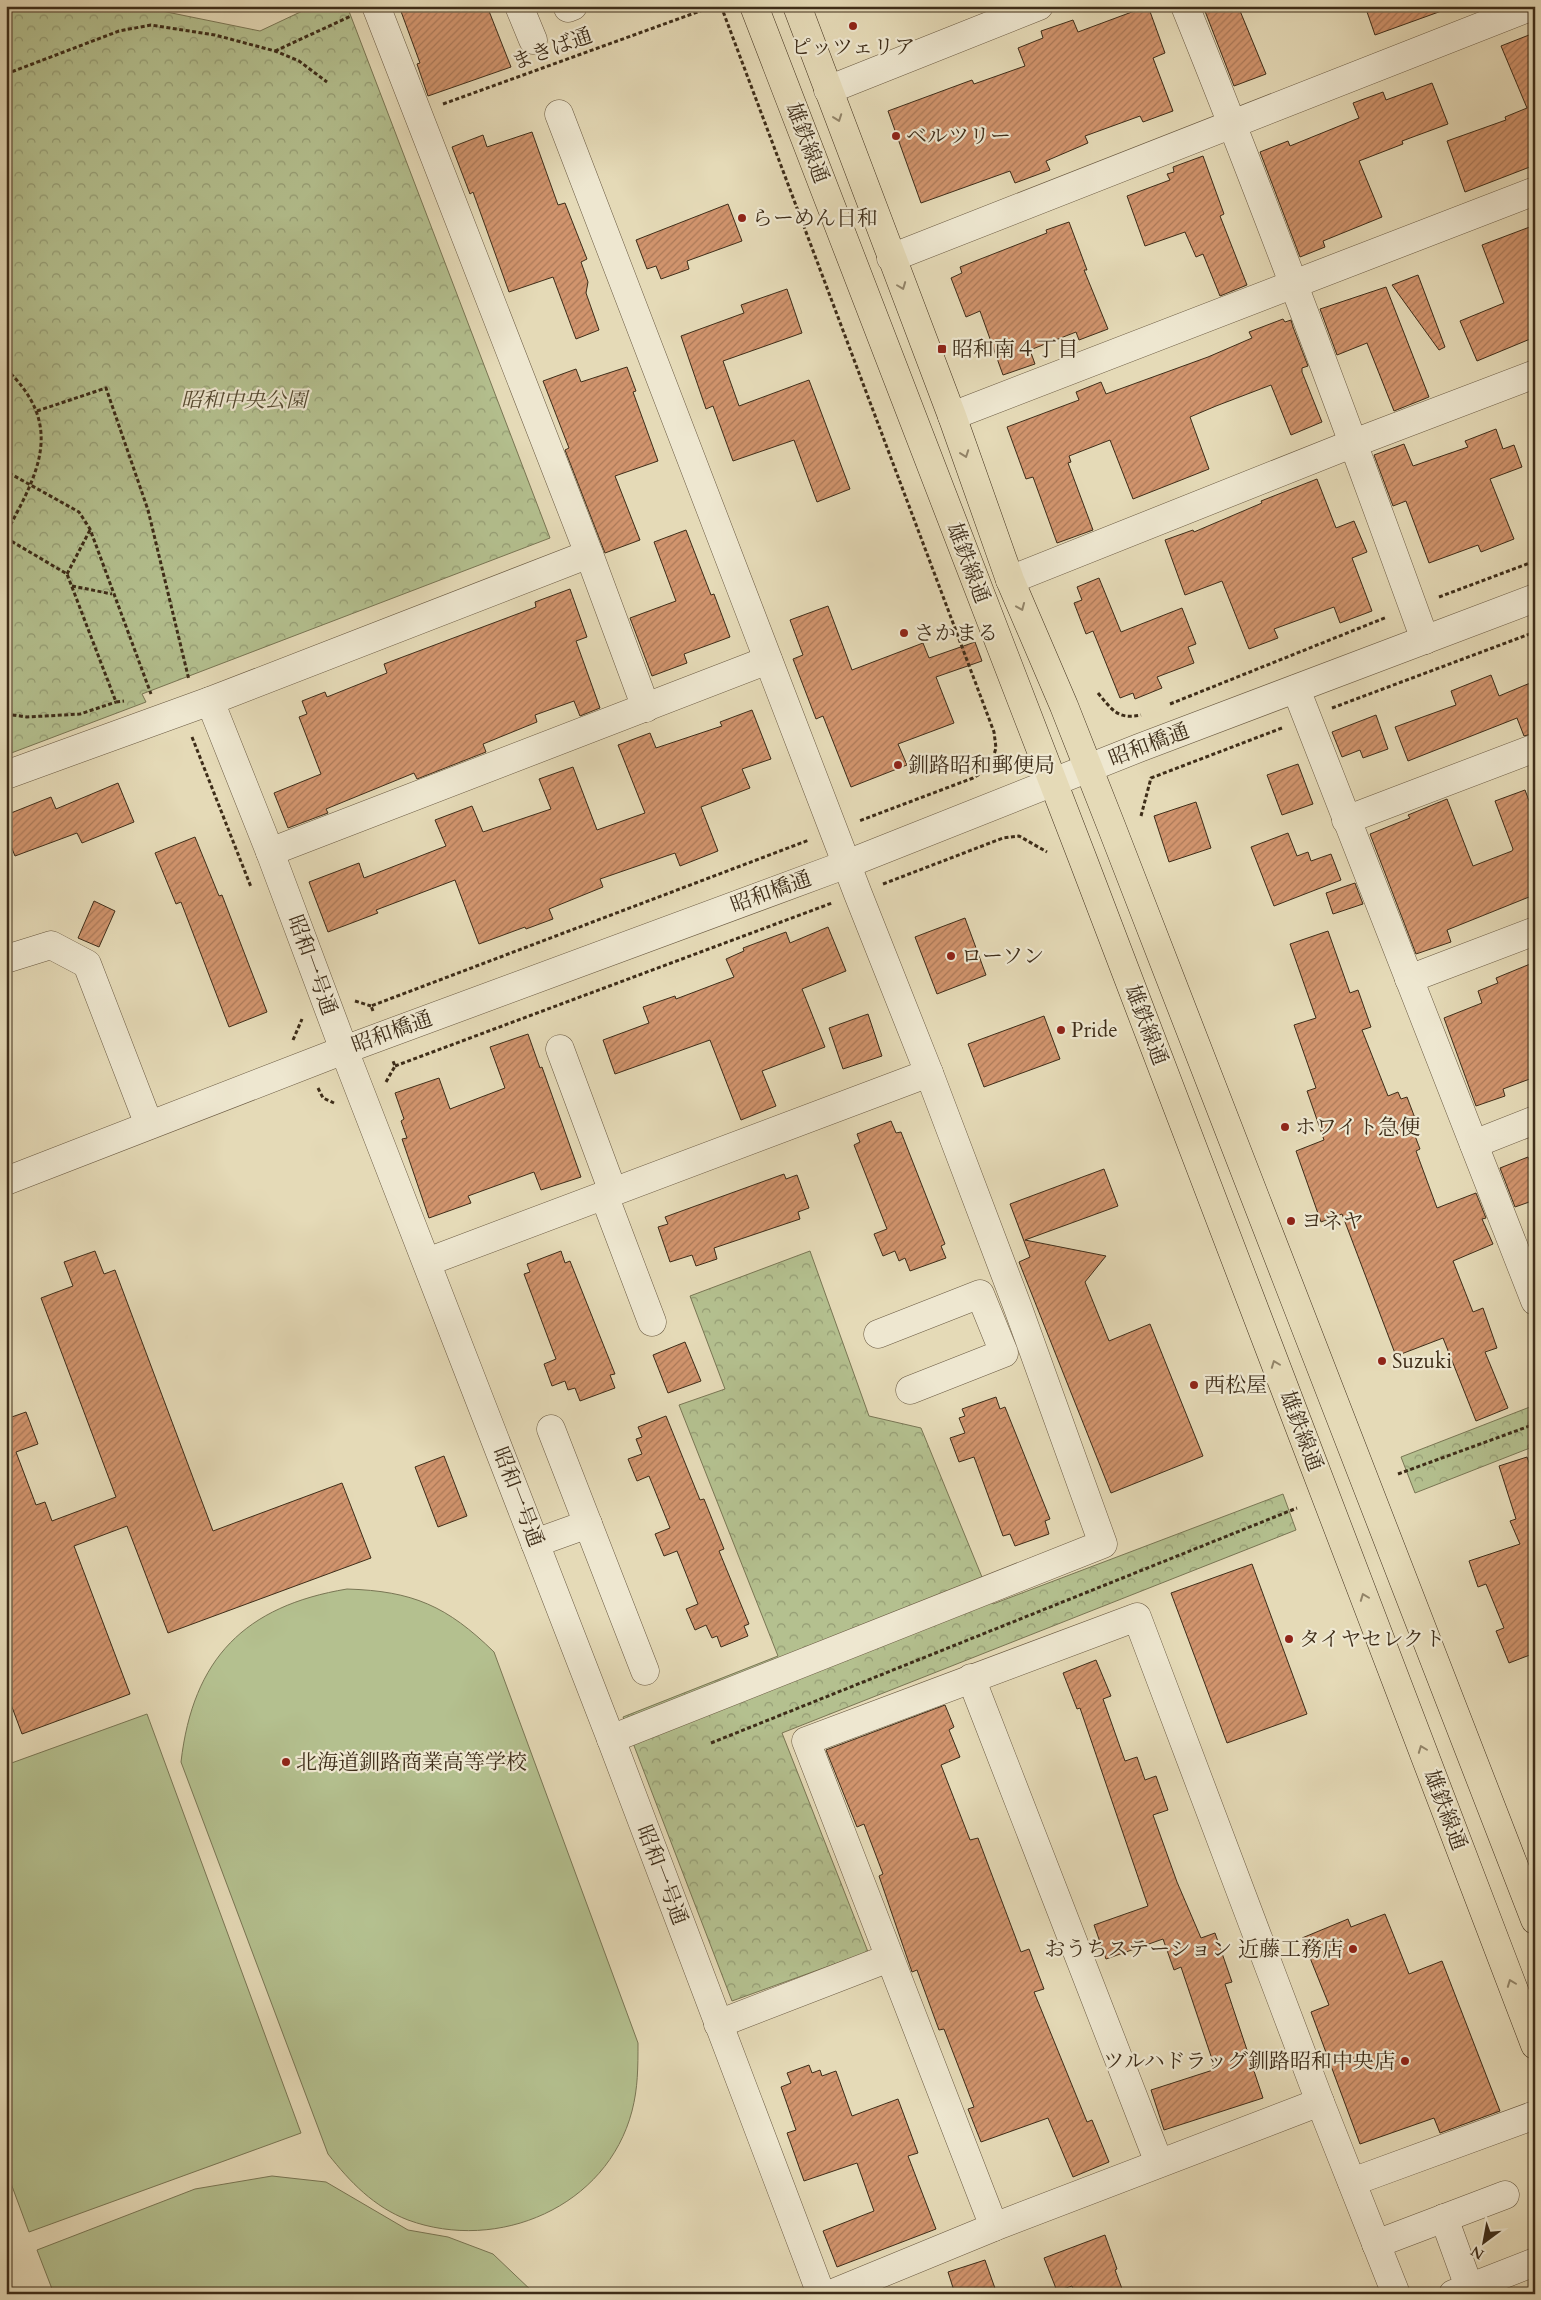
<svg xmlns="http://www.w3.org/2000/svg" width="1541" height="2300" font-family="Cardo,'Noto Serif JP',serif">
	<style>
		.park { fill: url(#park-crowns); stroke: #797654 }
		.pitch { fill: #b4c08f; stroke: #797654 }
		.building { fill: url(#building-hatch); stroke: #3e2d19 }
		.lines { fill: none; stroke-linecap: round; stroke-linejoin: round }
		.minor-casing { stroke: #685840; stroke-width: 29 }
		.major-casing { stroke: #3e2d19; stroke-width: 29 }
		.path { stroke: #3e2d19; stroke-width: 3; stroke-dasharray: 4 2.5; stroke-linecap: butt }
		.minor { stroke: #eee7d0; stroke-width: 28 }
		.major { stroke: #e5dab7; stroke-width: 28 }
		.oneway { stroke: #928468 }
		.poi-dot { fill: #8f2418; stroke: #eee7d0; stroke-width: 2 }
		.labels { text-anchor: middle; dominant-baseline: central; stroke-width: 4.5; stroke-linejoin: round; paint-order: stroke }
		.poi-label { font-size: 21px; fill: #3e2d19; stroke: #eee7d0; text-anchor: start }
		.street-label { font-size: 21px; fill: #3e2d19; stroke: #eee7d0 }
		.park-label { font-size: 21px; font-style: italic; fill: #564a31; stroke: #eee7d0 }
	</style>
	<defs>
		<pattern id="park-crowns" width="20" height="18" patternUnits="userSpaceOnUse" patternTransform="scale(1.25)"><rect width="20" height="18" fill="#b4c08f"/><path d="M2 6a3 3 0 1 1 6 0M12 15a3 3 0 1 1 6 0" fill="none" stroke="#949c74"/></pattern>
		<pattern id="building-hatch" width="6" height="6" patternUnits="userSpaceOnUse" patternTransform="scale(1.25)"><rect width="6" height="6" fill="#d1946d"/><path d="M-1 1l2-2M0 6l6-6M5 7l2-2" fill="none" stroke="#ab7959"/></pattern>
	</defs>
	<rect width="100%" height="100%" fill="#e5dab7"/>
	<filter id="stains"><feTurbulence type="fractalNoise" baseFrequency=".004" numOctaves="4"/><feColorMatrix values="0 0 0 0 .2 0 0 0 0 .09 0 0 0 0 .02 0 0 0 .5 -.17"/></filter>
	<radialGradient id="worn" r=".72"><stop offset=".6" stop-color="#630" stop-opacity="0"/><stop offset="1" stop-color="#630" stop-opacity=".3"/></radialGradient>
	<g class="park">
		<polygon points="19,6 151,6 152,9 260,31 313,6 347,6 550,538 142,694 146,702 6,755 6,11"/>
		<polygon points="810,1251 869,1416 921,1428 993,1604 1283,1494 1296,1530 782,1733 868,1952 732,2001 623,1717 778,1656 679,1405 725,1389 690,1296"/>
		<polygon points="1535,1405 1535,1446 1415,1493 1401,1457"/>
	</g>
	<g class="pitch">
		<path d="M347 1589C413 1591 447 1606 494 1652L638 2043C638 2067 638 2088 632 2111 607 2207 498 2253 408 2220 374 2207 350 2182 328 2154L181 1762C193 1658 245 1606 347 1589Z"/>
		<polygon points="147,1714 301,2133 29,2232 6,2170 6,1765"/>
		<polygon points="272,2176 326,2182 408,2230 448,2237 493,2254 535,2294 54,2294 37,2250 195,2189"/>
	</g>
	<g class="building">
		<polygon points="399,6 487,6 511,67 428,96 417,64 420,63"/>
		<polygon points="1148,6 1165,53 1153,58 1173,111 1143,122 1140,116 1085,136 1088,143 1046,161 1050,170 1015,183 1010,171 921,203 888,111 972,80 974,84 1025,66 1018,48 1043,38 1041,31 1073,20 1078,32"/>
		<polygon points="1203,6 1238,6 1266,74 1234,86"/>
		<polygon points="1365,6 1446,6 1447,9 1375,35"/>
		<polygon points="1529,35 1535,49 1535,165 1465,192 1447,141 1506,120 1505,117 1527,108 1501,46"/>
		<polygon points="1432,83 1448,124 1402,141 1403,144 1359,161 1382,217 1323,241 1325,247 1300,257 1260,152 1288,141 1290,146 1359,118 1353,103 1383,92 1386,100"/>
		<polygon points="532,132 558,205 565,203 587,259 581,262 588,282 586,293 599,330 576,339 553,277 509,292 473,192 470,194 452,147 483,135 487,147"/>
		<polygon points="1203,156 1224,214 1220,216 1247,285 1220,296 1203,254 1196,257 1185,232 1145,246 1127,196 1170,180 1167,174 1174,172 1173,167"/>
		<polygon points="728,204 742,241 687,261 689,269 661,279 656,266 647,269 636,240"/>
		<polygon points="1069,222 1087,270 1084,270 1108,329 1079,340 1076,332 1030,350 1035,364 1003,375 980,311 966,317 951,278 962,273 960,267 1047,233 1046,230"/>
		<polygon points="1535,225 1535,337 1477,361 1460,321 1504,303 1482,245"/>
		<polygon points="1418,275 1445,347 1439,350 1392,285"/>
		<polygon points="1386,287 1429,397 1394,411 1367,343 1337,355 1320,309"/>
		<polygon points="787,289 802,333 723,361 739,406 809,380 850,489 817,502 794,440 733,461 713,406 706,409 681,336 744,313 741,305"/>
		<polygon points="1283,319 1285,322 1291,320 1293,327 1308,366 1302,368 1302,372 1322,422 1291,435 1271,385 1216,406 1190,417 1209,469 1133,499 1110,440 1069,456 1071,462 1068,463 1093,530 1057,543 1033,477 1026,479 1007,427 1079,400 1076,392 1101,382 1106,394 1208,357 1252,338 1249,332"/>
		<polygon points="627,367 636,391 633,392 658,461 615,476 640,540 605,553 565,450 569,448 543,381 576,369 581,382"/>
		<polygon points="1496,429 1503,449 1514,445 1522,467 1490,479 1514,539 1481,552 1478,545 1429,563 1406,501 1393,506 1374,455 1404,444 1413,466 1468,447 1465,441"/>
		<polygon points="1317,479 1336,528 1354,521 1367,552 1352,558 1372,611 1340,623 1334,607 1274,629 1278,638 1249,649 1222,581 1185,595 1165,540 1193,530 1194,532 1262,503 1261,501"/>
		<polygon points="686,530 711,595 714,594 730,637 684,654 687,663 652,676 630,618 676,601 654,542"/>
		<polygon points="1099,578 1121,632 1182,608 1196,644 1188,647 1194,663 1157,677 1162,688 1135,699 1133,693 1120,698 1093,631 1086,634 1074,603 1082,600 1077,587"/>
		<polygon points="570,589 587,637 576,641 600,708 580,716 574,701 535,715 537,722 483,744 486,752 417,779 414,773 326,809 328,813 288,828 274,793 321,774 299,717 307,714 302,701 325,692 327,697 387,673 384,664 536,607 535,602"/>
		<polygon points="828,606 852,670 923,643 929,658 975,642 982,661 936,677 954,723 898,744 907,765 851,787 823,716 816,719 793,659 803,655 790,620"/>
		<polygon points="1491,675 1499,696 1535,681 1535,733 1524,736 1517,718 1408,761 1395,727 1456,705 1451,691"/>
		<polygon points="752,710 771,759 742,769 750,788 701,807 718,851 680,866 675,853 600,879 603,887 549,909 553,919 526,929 525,927 479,944 455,880 376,910 378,913 328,932 309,882 359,863 364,878 446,846 435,820 472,806 483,832 551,809 539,779 573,767 597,830 645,813 618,745 650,733 656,748 722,726 720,722"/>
		<polygon points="1376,715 1388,749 1363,758 1360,750 1342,757 1332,732"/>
		<polygon points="1298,764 1313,804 1282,815 1267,775"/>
		<polygon points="118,783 134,822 82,843 77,833 15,856 6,834 6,815 51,797 56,809"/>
		<polygon points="1525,790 1535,817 1535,906 1533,906 1529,897 1447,930 1451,942 1416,954 1370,834 1410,818 1408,815 1447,799 1473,866 1512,851 1513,849 1495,801"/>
		<polygon points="1196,802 1211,848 1169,862 1154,816"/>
		<polygon points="1288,833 1297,856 1308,852 1311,861 1331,854 1341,880 1274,906 1251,847"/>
		<polygon points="195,837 219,896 222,895 267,1012 229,1027 181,902 176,904 155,853"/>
		<polygon points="1355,883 1363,904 1333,914 1326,893"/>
		<polygon points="94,901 115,911 99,947 78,938"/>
		<polygon points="965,918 986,975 937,994 915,937"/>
		<polygon points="828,927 846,971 802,989 825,1047 762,1071 776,1106 741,1120 710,1040 615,1074 603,1040 649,1023 643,1007 675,996 676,999 734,977 726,959 744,951 743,948 786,932 790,943"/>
		<polygon points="1328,931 1350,993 1358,990 1371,1027 1362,1030 1388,1096 1398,1092 1401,1099 1407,1097 1418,1126 1412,1128 1420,1149 1416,1151 1437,1208 1476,1193 1486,1218 1482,1219 1493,1244 1453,1261 1473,1312 1483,1308 1497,1348 1485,1352 1508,1408 1476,1421 1443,1338 1396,1356 1342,1214 1321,1222 1296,1151 1324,1140 1307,1091 1316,1088 1294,1025 1316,1018 1290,944"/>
		<polygon points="1535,962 1535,1077 1503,1089 1505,1096 1476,1106 1444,1018 1482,1003 1478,991 1498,983 1496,978"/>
		<polygon points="868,1014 882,1056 843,1069 829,1028"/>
		<polygon points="1044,1016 1060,1059 984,1087 968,1044"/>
		<polygon points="528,1034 540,1068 542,1067 581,1177 541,1190 534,1172 468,1196 471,1203 429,1218 402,1139 407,1138 401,1121 404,1119 395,1093 439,1078 450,1109 505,1088 490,1047"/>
		<polygon points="891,1121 896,1133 901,1132 945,1244 941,1246 946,1258 910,1271 905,1258 899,1261 895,1251 883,1256 874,1234 887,1229 854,1145 860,1142 857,1134"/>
		<polygon points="1528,1157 1535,1175 1535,1200 1515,1207 1500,1168"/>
		<polygon points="1104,1169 1118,1206 1025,1240 1106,1256 1085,1282 1109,1341 1150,1324 1203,1456 1111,1493 1019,1262 1030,1257 1010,1204"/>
		<polygon points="784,1174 786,1179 797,1175 809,1208 798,1212 800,1219 714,1248 717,1259 696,1266 692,1255 670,1262 658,1227 668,1224 665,1217"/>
		<polygon points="95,1251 104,1274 115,1270 213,1531 342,1483 371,1558 168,1633 127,1526 74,1546 130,1694 22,1734 6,1691 6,1419 26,1412 38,1444 16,1452 36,1505 45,1502 52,1521 116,1497 41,1298 73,1286 64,1262"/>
		<polygon points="561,1251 565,1263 570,1261 615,1374 610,1375 615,1388 580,1401 575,1388 568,1390 565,1381 552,1386 544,1364 556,1359 524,1274 530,1272 527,1264"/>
		<polygon points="685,1342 701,1381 668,1393 653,1355"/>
		<polygon points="996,1397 1000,1409 1005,1407 1050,1519 1045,1521 1049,1534 1015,1546 1010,1534 1003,1536 974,1457 959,1462 950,1438 965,1433 959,1418 965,1416 962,1409"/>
		<polygon points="666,1416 700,1500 704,1499 724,1549 719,1551 749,1624 744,1626 748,1636 721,1647 717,1636 712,1638 706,1625 695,1630 686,1609 698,1604 677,1551 664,1556 655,1534 670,1528 649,1476 637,1481 628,1459 642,1454 636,1439 642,1437 638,1427"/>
		<polygon points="444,1456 467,1516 438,1527 415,1467"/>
		<polygon points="1527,1457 1535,1480 1535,1653 1509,1663 1496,1631 1504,1628 1486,1584 1478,1587 1469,1561 1520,1544 1510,1521 1516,1519 1499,1466"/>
		<polygon points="1252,1564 1307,1714 1227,1743 1171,1593"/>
		<polygon points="1096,1660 1111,1696 1103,1699 1125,1761 1137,1757 1145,1780 1156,1776 1168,1810 1153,1815 1177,1882 1201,1938 1215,1933 1232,1982 1225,1984 1263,2098 1164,2130 1151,2090 1213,2070 1212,2066 1214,2065 1181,1967 1174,1970 1163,1939 1106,1959 1094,1925 1148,1906 1080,1708 1077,1709 1063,1673"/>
		<polygon points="945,1705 954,1727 949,1730 960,1757 941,1765 970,1840 978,1838 1021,1952 1029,1949 1044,1989 1034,1992 1087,2122 1092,2120 1109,2162 1073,2177 1048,2118 981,2142 968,2109 974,2107 944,2029 939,2030 917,1970 912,1972 879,1876 883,1874 864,1824 857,1827 826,1750"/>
		<polygon points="1385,1914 1409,1974 1442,1961 1500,2111 1440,2133 1434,2118 1360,2144 1311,2012 1329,2005 1302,1938 1348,1919 1351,1927"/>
		<polygon points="809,2065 812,2073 820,2070 822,2076 836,2071 852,2116 898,2099 918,2153 908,2156 936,2229 837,2267 823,2231 874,2211 857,2163 804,2181 787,2133 796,2130 781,2087 791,2083 787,2073"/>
		<polygon points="1105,2235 1117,2269 1115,2270 1124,2294 1075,2294 1072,2286 1057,2291 1044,2258"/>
		<polygon points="985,2260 997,2294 955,2294 948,2272"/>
	</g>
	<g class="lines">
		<defs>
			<g id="minor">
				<polyline points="376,6 589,554 646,708"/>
				<polyline points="519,6 533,40"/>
				<path d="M1185 6C1270 216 1348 427 1425 640"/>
				<polyline points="568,8 573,6"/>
				<polyline points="828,90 1039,6"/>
				<polyline points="559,114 858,894 929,1073 1018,1308 1103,1544 611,1739"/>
				<polyline points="891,258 1533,6"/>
				<polyline points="952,416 1535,191"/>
				<polyline points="1010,580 1354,443 1535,374"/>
				<polyline points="1296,689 1535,1301"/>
				<polyline points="210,701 270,852 344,1050 611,1739 821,2294"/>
				<polyline points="6,775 210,701 589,554"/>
				<polyline points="1346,820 1535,748"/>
				<polyline points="270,852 768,660"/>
				<polyline points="6,959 51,945 87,964 149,1125"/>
				<polyline points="1409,979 1535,931"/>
				<polyline points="560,1049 613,1192"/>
				<polyline points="1474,1144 1535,1120"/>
				<polyline points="6,1181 344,1050 847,864 1139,748 1535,598"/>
				<polyline points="604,1195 652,1322"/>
				<polyline points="427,1262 929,1073"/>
				<polyline points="878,1334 980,1294 1004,1353 910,1390"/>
				<polyline points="551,1429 645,1671"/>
				<polyline points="535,1543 588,1524"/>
				<polyline points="971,1678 1159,2163"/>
				<polyline points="718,2024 889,1958"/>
				<polyline points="1352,2182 1535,2115"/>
				<polyline points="1444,2218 1469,2287"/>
				<polyline points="994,2227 806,1741 1137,1617 1320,2102 1396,2294"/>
				<polyline points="1376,2244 1505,2195"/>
				<polyline points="831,2294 994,2227 1320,2102"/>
				<polyline points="1453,2294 1535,2262"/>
			</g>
			<g id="major">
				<polyline points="754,6 1082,857 1535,2045"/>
				<polyline points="797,6 952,416 1010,580 1064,706 1112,828 1535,1920"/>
			</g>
		</defs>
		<use href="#minor" class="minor-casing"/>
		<use href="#major" class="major-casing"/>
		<g class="path">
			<polyline points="721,6 994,732 996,748 990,768 973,778 859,821"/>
			<polyline points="6,8 11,6"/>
			<polyline points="275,51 351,16"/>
			<polyline points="6,74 119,31 151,25 215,35 275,51 299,61 327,82"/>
			<polyline points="443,104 714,6"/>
			<polyline points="6,332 9,338 6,343"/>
			<path d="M6 369C65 425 39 472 6 533"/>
			<polyline points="37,411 106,388 148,510 189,680"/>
			<polyline points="9,473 79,512 90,529 151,694"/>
			<polyline points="6,538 67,574 116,702 124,701"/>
			<polyline points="67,574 90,530"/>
			<polyline points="72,586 112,594"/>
			<polyline points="1439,597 1535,561"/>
			<path d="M1098 693C1112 710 1118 720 1141 715"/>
			<polyline points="1170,704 1387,617"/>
			<polyline points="1332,708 1535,632"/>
			<polyline points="6,714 27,717 80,714 116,702"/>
			<polyline points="192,737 251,887"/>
			<polyline points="1141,816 1151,778 1282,728"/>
			<polyline points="883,884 1003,838 1019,836 1047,852"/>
			<polyline points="355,1001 371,1006"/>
			<polyline points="373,1011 371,1006 809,840"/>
			<polyline points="293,1040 302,1019"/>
			<polyline points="395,1066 832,903"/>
			<polyline points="386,1082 395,1066 393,1061"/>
			<polyline points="318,1088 323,1098 334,1103"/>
			<polyline points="1398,1474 1535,1424"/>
			<polyline points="711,1743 1297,1508"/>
		</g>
		<use href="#minor" class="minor"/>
		<use href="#major" class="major"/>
	</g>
	<defs><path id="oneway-chevron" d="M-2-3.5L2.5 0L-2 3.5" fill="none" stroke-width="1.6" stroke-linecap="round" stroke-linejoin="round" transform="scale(1.25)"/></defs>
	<g class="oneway">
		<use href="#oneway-chevron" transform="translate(838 118) rotate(70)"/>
		<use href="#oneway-chevron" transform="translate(902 286) rotate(69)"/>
		<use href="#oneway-chevron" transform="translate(965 454) rotate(70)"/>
		<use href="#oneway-chevron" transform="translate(1021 607) rotate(67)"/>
		<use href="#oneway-chevron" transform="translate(1275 1364) rotate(-111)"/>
		<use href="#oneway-chevron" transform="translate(1364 1597) rotate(-111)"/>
		<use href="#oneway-chevron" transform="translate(1422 1749) rotate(-111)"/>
		<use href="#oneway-chevron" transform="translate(1511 1983) rotate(-111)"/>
	</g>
	<g class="poi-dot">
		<circle cx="853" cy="26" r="5"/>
		<circle cx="896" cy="136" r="5"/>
		<circle cx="742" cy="218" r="5"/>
		<rect x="937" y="344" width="10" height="10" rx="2.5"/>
		<circle cx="904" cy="633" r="5"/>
		<circle cx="898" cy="765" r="5"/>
		<circle cx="951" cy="956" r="5"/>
		<circle cx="1061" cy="1030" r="5"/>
		<circle cx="1285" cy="1127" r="5"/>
		<circle cx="1291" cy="1221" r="5"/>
		<circle cx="1382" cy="1361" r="5"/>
		<circle cx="1194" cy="1385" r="5"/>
		<circle cx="1289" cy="1639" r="5"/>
		<circle cx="286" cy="1762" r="5"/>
		<circle cx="1353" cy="1949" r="5"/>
		<circle cx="1405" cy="2061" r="5"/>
	</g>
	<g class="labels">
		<g class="poi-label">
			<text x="853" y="47" text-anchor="middle">ピッツェリア</text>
			<text x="906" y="136">ベルツリー</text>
			<text x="752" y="218">らーめん日和</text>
			<text x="952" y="349">昭和南４丁目</text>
			<text x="914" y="633">さかまる</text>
			<text x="908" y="765">釧路昭和郵便局</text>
			<text x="961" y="956">ローソン</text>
			<text x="1071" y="1030">Pride</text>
			<text x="1295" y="1127">ホワイト急便</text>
			<text x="1301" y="1221">ヨネヤ</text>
			<text x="1392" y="1361">Suzuki</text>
			<text x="1204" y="1385">西松屋</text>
			<text x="1299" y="1639">タイヤセレクト</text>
			<text x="296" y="1762">北海道釧路商業高等学校</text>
			<text x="1343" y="1949" text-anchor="end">おうちステーション 近藤工務店</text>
			<text x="1395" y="2061" text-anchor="end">ツルハドラッグ釧路昭和中央店</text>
		</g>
		<g class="street-label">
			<text transform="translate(552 49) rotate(-20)">まきば通</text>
			<text transform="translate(807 143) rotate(69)">雄鉄線通</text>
			<text transform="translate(968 563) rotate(69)">雄鉄線通</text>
			<text transform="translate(1149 745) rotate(-21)">昭和橋通</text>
			<text transform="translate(771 892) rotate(-20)">昭和橋通</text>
			<text transform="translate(312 965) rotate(70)">昭和一号通</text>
			<text transform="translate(1146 1025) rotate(69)">雄鉄線通</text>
			<text transform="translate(392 1032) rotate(-20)">昭和橋通</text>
			<text transform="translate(1301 1431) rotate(69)">雄鉄線通</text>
			<text transform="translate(518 1497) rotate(69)">昭和一号通</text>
			<text transform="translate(1445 1810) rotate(69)">雄鉄線通</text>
			<text transform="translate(662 1875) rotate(69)">昭和一号通</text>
		</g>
		<g class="park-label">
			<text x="244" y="400">昭和中央公園</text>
		</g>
	</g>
	<rect width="1541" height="2300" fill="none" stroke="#e5dab7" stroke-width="25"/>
	<rect x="8" y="8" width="1526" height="2285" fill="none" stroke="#3e2d19" stroke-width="2.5"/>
	<rect x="12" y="12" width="1516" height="2275" fill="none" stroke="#3e2d19"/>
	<g transform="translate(1484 2242) rotate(212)" stroke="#eee7d0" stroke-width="4" paint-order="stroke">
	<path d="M0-4L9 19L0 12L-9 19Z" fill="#3e2d19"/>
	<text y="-8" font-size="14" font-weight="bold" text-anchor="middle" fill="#3e2d19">N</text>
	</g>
	<rect width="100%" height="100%" filter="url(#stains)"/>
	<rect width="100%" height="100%" fill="url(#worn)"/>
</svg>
